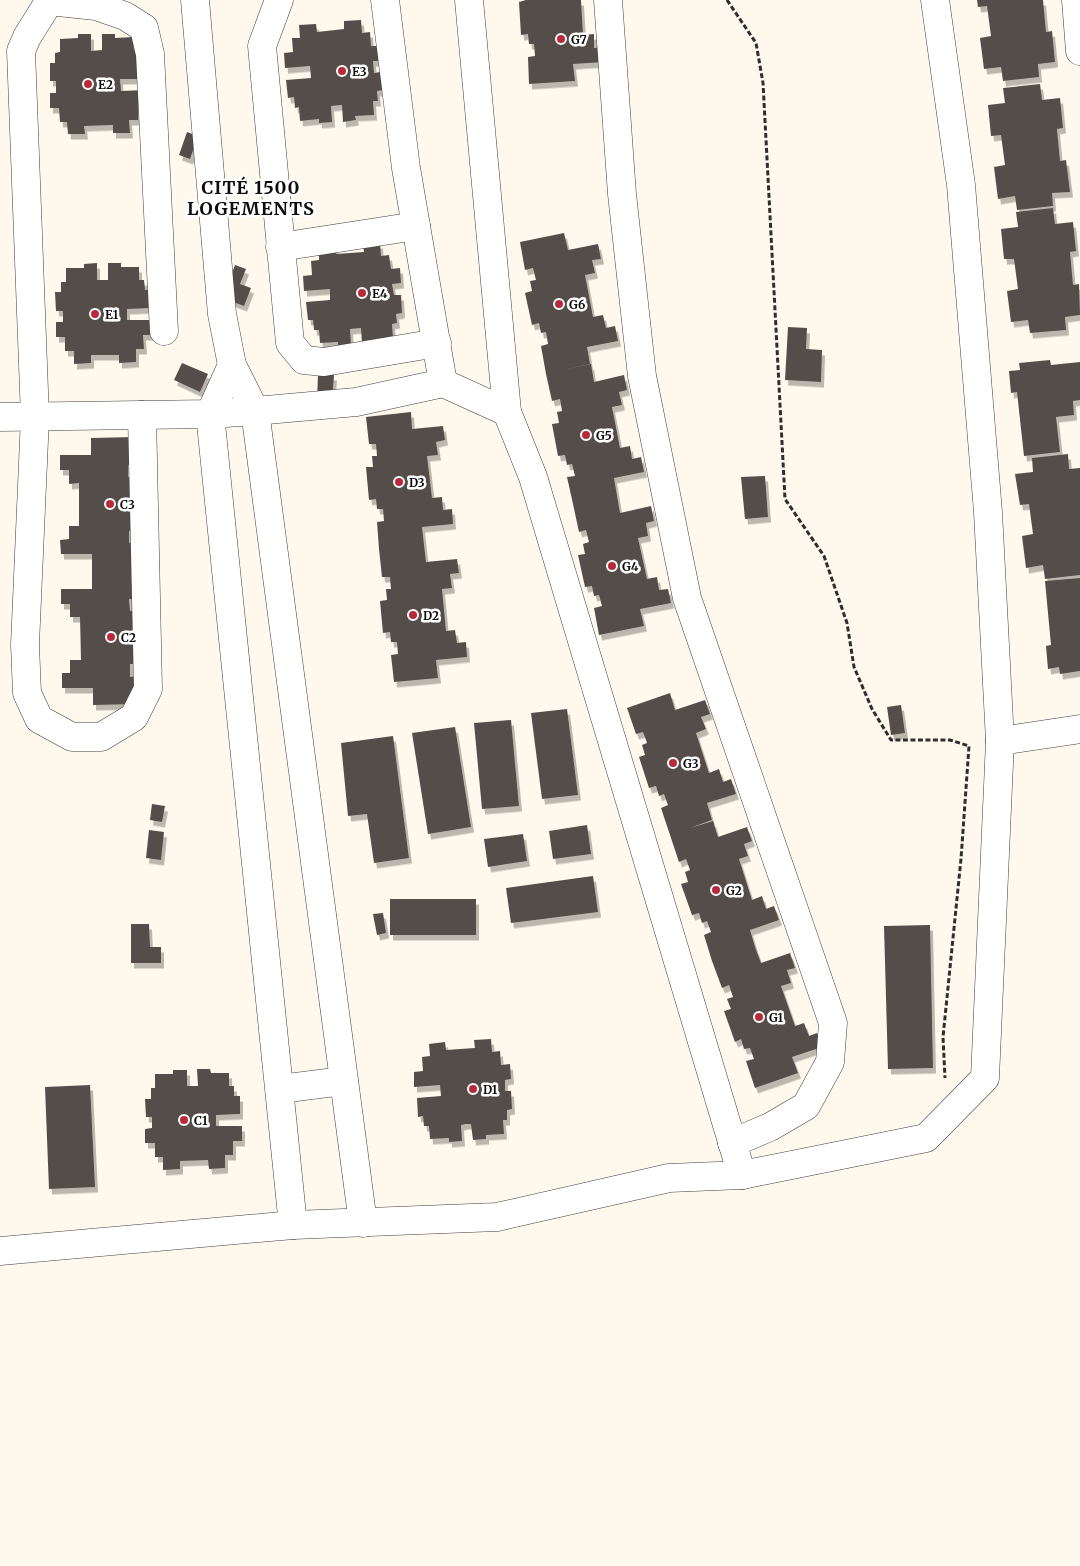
<svg xmlns="http://www.w3.org/2000/svg" width="1080" height="1566" font-family="Merriweather,serif">
	<style>
		.building { fill: #554d49; filter: url(#shadow) }
		.lines { fill: none; stroke-linecap: round; stroke-linejoin: round }
		.street-casing { stroke: #3f3f3f; stroke-width: 29 }
		.path { stroke: #2e2e2e; stroke-width: 3; stroke-dasharray: 5 2.5; stroke-linecap: butt }
		.street { stroke: #fff; stroke-width: 28 }
		.poi-dot { fill: #b72a3c; stroke: #fff; stroke-width: 2 }
		.labels { text-anchor: middle; dominant-baseline: central; stroke-width: 5; stroke-linejoin: round; paint-order: stroke }
		.poi-label { font-size: 12px; font-weight: bold; fill: #0c0c0c; stroke: #fff; text-anchor: start }
		.district-label { font-size: 18px; font-weight: bold; letter-spacing: 1px; fill: #0c0c0c; stroke: #fff }
	</style>
	<defs>
		<filter id="shadow"><feDropShadow dx="3" dy="5.5" stdDeviation="0" flood-color="#0004"/></filter>
	</defs>
	<rect width="100%" height="100%" fill="#fef9ec"/>
	<g class="building">
		<polygon points="526,0 581,0 583,35 594,34 594,48 603,47 604,62 573,64 575,81 529,84 528,57 535,56 534,44 529,44 528,34 521,35 519,2"/>
		<polygon points="977,0 1043,0 1046,32 1052,31 1055,62 1038,64 1039,77 1003,81 1001,67 984,69 980,38 991,36 987,6 978,7"/>
		<polygon points="361,20 362,33 370,32 371,46 380,46 381,61 373,61 374,73 381,72 383,90 377,91 378,101 373,101 374,115 355,116 356,120 343,122 342,105 331,106 332,122 319,123 319,119 300,121 299,107 295,108 294,97 288,98 286,80 311,78 310,66 285,68 284,53 293,52 292,38 300,38 299,25 316,24 317,32 344,29 344,21"/>
		<polygon points="78,34 91,34 91,51 102,50 102,34 115,34 115,38 133,37 134,51 138,51 145,79 120,79 121,91 146,90 147,105 138,105 138,120 129,120 130,133 113,133 113,125 84,126 85,134 68,134 67,122 60,122 59,108 50,108 50,93 56,93 56,81 50,81 50,63 55,63 55,53 60,52 60,39 78,38"/>
		<polygon points="1040,84 1042,100 1060,98 1063,128 1057,129 1060,161 1066,160 1070,192 1052,193 1053,206 1017,210 1015,196 998,199 994,167 1005,165 1001,135 991,136 988,105 1005,103 1003,88"/>
		<polygon points="187,132 198,136 190,159 179,155"/>
		<polygon points="1053,208 1055,224 1073,222 1076,251 1070,252 1073,285 1079,284 1080,315 1065,317 1066,330 1030,333 1028,320 1011,322 1007,291 1018,289 1014,259 1004,259 1001,229 1018,227 1016,212"/>
		<polygon points="564,233 568,250 598,244 601,259 592,260 595,273 585,275 593,317 603,315 606,328 615,326 618,341 587,347 590,364 562,370 591,364 594,382 624,375 627,390 619,392 622,405 612,407 620,448 630,446 632,459 641,457 644,472 614,478 620,513 651,506 654,521 646,523 648,536 638,538 647,579 657,577 659,590 668,589 671,603 640,609 644,626 599,635 594,608 602,606 599,595 594,596 592,586 585,587 578,555 585,554 583,544 589,542 586,530 579,532 573,504 567,477 575,476 572,464 567,465 565,455 558,456 552,424 559,423 557,412 562,411 560,399 552,401 546,374 541,346 548,344 546,332 541,333 539,323 532,325 525,293 532,291 530,281 536,280 533,268 525,270 520,242"/>
		<polygon points="380,243 381,256 389,255 391,269 400,268 401,283 392,284 394,295 401,295 402,313 396,314 397,323 392,324 393,338 375,339 375,343 362,344 361,328 350,329 351,345 338,346 338,342 320,343 319,330 314,330 313,320 308,320 306,302 330,300 330,289 304,291 303,276 312,275 311,261 319,260 319,248 335,246 336,254 364,252 363,244"/>
		<polygon points="97,263 97,280 108,280 108,263 121,263 121,267 139,267 139,280 144,280 145,290 151,290 151,308 127,309 127,320 152,320 153,335 143,335 144,349 136,349 136,362 119,363 119,355 91,355 91,363 74,364 74,351 65,351 65,337 56,337 56,322 63,322 63,311 56,311 55,292 61,292 61,282 66,282 66,268 84,268 84,264"/>
		<polygon points="235,265 246,269 240,284 251,288 244,306 223,298"/>
		<polygon points="788,327 807,328 806,349 822,350 821,382 785,380"/>
		<polygon points="1050,360 1051,365 1080,362 1080,400 1073,401 1074,415 1056,417 1060,452 1024,456 1017,392 1011,393 1009,371 1020,370 1019,363"/>
		<polygon points="182,363 208,374 200,392 174,380"/>
		<polygon points="318,374 334,375 332,402 317,401"/>
		<polygon points="411,412 412,429 443,426 445,440 436,442 438,455 427,456 432,498 442,497 443,510 452,509 453,524 422,527 424,545 426,562 457,559 459,573 450,574 452,588 442,589 446,631 455,630 457,643 466,642 467,657 436,660 438,678 394,682 391,655 398,654 397,642 391,642 390,632 383,633 380,601 387,600 386,589 391,589 390,577 382,577 379,549 377,522 384,521 383,509 377,509 376,499 369,500 366,467 373,467 372,456 377,456 376,444 369,444 366,417"/>
		<polygon points="135,437 136,465 128,465 128,477 134,477 134,531 129,531 129,543 136,543 137,599 129,599 130,611 135,611 136,664 130,664 130,677 138,676 138,704 93,705 93,688 62,688 62,673 70,673 70,660 81,660 80,617 70,617 70,604 61,604 61,589 92,589 92,554 61,554 60,540 69,539 69,526 79,526 79,483 69,484 69,470 60,470 60,455 91,455 91,438"/>
		<polygon points="1068,454 1069,469 1080,468 1080,575 1045,579 1043,565 1026,568 1022,536 1033,534 1029,504 1020,505 1015,474 1033,472 1032,458"/>
		<polygon points="765,476 768,517 745,519 741,477"/>
		<polygon points="1080,578 1080,671 1060,674 1059,667 1048,669 1046,646 1051,645 1045,581"/>
		<polygon points="670,693 675,710 705,700 710,714 701,717 706,729 696,733 709,773 719,769 723,782 731,779 736,794 707,803 712,820 690,828 713,821 718,837 747,827 752,841 744,844 748,856 739,859 752,900 762,896 766,909 774,906 779,920 750,930 755,947 761,963 790,953 795,968 787,970 791,983 781,986 795,1026 804,1023 809,1036 817,1033 822,1047 792,1057 798,1073 755,1088 746,1061 754,1059 750,1048 744,1049 741,1039 735,1042 724,1011 731,1009 727,999 733,997 729,985 722,988 712,961 704,935 711,932 707,921 702,923 699,913 692,915 681,884 688,882 685,872 690,870 686,859 679,862 661,808 668,805 664,794 659,796 656,786 649,788 639,757 645,755 642,745 647,743 643,732 636,734 627,708"/>
		<polygon points="901,705 905,733 891,735 887,707"/>
		<polygon points="567,709 578,795 542,799 531,713"/>
		<polygon points="511,720 519,806 482,809 474,723"/>
		<polygon points="455,727 471,827 428,834 412,733"/>
		<polygon points="393,736 409,858 374,863 367,814 348,816 341,743"/>
		<polygon points="152,804 165,806 162,822 150,820"/>
		<polygon points="587,825 591,854 553,859 549,831"/>
		<polygon points="149,830 164,832 161,860 146,858"/>
		<polygon points="523,834 527,861 488,867 484,839"/>
		<polygon points="593,876 598,912 511,923 506,888"/>
		<rect x="390" y="899" width="86" height="36"/>
		<polygon points="383,913 386,933 377,935 373,914"/>
		<polygon points="131,924 149,924 150,947 161,947 161,963 131,963"/>
		<polygon points="930,925 933,1068 888,1069 884,926"/>
		<polygon points="491,1039 492,1052 500,1051 501,1065 510,1064 511,1079 505,1080 505,1091 511,1091 512,1109 507,1110 507,1120 503,1120 504,1134 486,1135 486,1139 473,1140 471,1124 466,1124 461,1125 462,1141 449,1142 449,1138 430,1139 429,1126 424,1126 423,1116 418,1117 417,1098 441,1096 440,1085 414,1087 414,1072 423,1071 422,1057 430,1056 429,1044 445,1042 446,1050 475,1048 474,1040"/>
		<polygon points="197,1069 210,1069 211,1073 229,1073 229,1086 234,1086 234,1096 240,1096 240,1114 216,1115 216,1126 242,1126 242,1141 233,1141 233,1155 225,1155 225,1168 209,1169 208,1160 180,1161 180,1169 163,1170 163,1157 155,1157 155,1143 145,1143 145,1129 152,1128 152,1117 146,1117 145,1099 151,1099 151,1088 155,1088 155,1074 173,1074 173,1070 187,1070 187,1086 198,1086"/>
		<polygon points="90,1085 95,1187 49,1189 45,1087"/>
	</g>
	<g class="lines">
		<defs>
			<g id="street">
				<polyline points="50,0 27,37 21,51 35,417 25,645 27,693 39,719 72,737 101,737 134,717 148,689 142,415"/>
				<polyline points="195,0 222,314 232,365 255,411 363,1223"/>
				<polyline points="279,0 262,46 290,343 304,360 324,362 437,343"/>
				<polyline points="385,0 406,168 443,383"/>
				<polyline points="469,0 507,412"/>
				<polyline points="608,0 622,194 642,376 687,598 833,1023 830,1062 806,1106 770,1127 732,1143"/>
				<polyline points="1076,0 1080,51"/>
				<polyline points="49,1 96,6 125,16 144,28 150,54 164,331"/>
				<polyline points="280,247 416,226"/>
				<polyline points="232,365 210,414 293,1225"/>
				<polyline points="0,417 210,414 255,411 356,402 443,383 507,412 533,477 742,1175"/>
				<polyline points="1000,741 1080,729"/>
				<polyline points="280,1089 343,1081"/>
				<polyline points="0,1251 293,1225 497,1217 669,1178 742,1175 926,1138 985,1078 1000,741 988,512 961,185 935,0"/>
			</g>
		</defs>
		<use href="#street" class="street-casing"/>
		<polyline class="path" points="727,0 756,43 763,83 785,499 824,556 847,623 854,667 872,709 891,740 950,740 969,746 961,859 943,1037 945,1078"/>
		<use href="#street" class="street"/>
	</g>
	<g class="poi-dot">
		<circle cx="561" cy="39" r="5"/>
		<circle cx="342" cy="71" r="5"/>
		<circle cx="88" cy="84" r="5"/>
		<circle cx="362" cy="293" r="5"/>
		<circle cx="559" cy="304" r="5"/>
		<circle cx="95" cy="314" r="5"/>
		<circle cx="586" cy="435" r="5"/>
		<circle cx="399" cy="482" r="5"/>
		<circle cx="110" cy="504" r="5"/>
		<circle cx="612" cy="566" r="5"/>
		<circle cx="413" cy="615" r="5"/>
		<circle cx="111" cy="637" r="5"/>
		<circle cx="673" cy="763" r="5"/>
		<circle cx="716" cy="890" r="5"/>
		<circle cx="759" cy="1017" r="5"/>
		<circle cx="473" cy="1089" r="5"/>
		<circle cx="184" cy="1120" r="5"/>
	</g>
	<g class="labels">
		<g class="poi-label">
			<text x="571" y="39">G7</text>
			<text x="352" y="71">E3</text>
			<text x="98" y="84">E2</text>
			<text x="372" y="293">E4</text>
			<text x="569" y="304">G6</text>
			<text x="105" y="314">E1</text>
			<text x="596" y="435">G5</text>
			<text x="409" y="482">D3</text>
			<text x="120" y="504">C3</text>
			<text x="622" y="566">G4</text>
			<text x="423" y="615">D2</text>
			<text x="121" y="637">C2</text>
			<text x="683" y="763">G3</text>
			<text x="726" y="890">G2</text>
			<text x="769" y="1017">G1</text>
			<text x="483" y="1089">D1</text>
			<text x="194" y="1120">C1</text>
		</g>
		<g class="district-label">
			<text x="251" y="187">CITÉ 1500<tspan x="251" dy="21">LOGEMENTS</tspan></text>
		</g>
	</g>
</svg>
